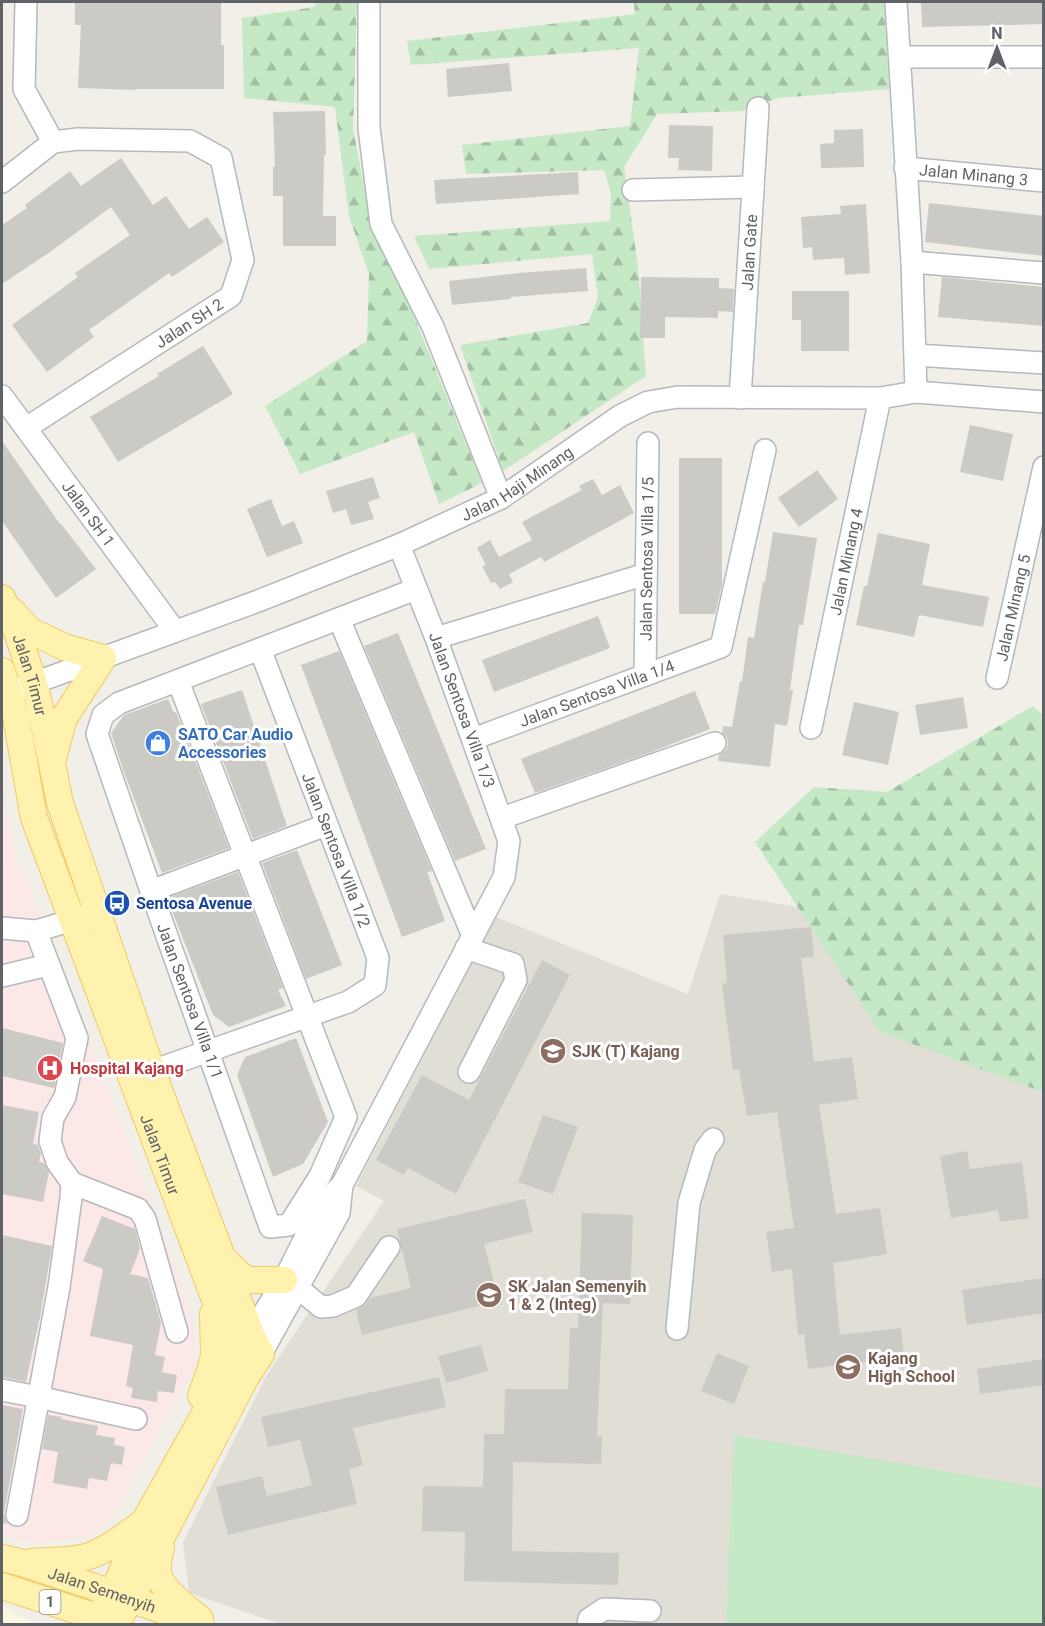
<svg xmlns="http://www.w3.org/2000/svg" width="1045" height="1626" font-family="Roboto,sans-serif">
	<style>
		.commercial { fill: #fef7e0 }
		.education { fill: #e1ded6 }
		.medical { fill: #fce8e6 }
		.forest { fill: url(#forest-firs) }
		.pitch { fill: #c5e8c5 }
		.building { fill: #cccac5 }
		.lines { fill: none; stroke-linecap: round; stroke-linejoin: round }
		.minor-casing { stroke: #b5b8bc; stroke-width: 24 }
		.major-casing { stroke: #f2c960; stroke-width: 28 }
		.minor { stroke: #fff; stroke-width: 21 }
		.major { stroke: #fff2af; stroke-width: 26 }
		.labels { text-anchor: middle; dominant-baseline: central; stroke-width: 6; stroke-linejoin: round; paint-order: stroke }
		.shield { fill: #fff; stroke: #8f9295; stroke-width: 1.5 }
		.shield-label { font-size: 15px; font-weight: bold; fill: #5f6368 }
		.street-label { font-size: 16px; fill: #5f6368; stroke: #fff }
		.shop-label { font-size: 16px; font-weight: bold; fill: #366cbe; stroke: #fff; text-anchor: start }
		.transit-label { font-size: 16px; font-weight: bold; fill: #164399; stroke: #fff; text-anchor: start }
		.education-label { font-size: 16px; font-weight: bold; fill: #785e54; stroke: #fff; text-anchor: start }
		.health-label { font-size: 16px; font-weight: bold; fill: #be3a42; stroke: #fff; text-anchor: start }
	</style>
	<defs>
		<pattern id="forest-firs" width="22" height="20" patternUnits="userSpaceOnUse" patternTransform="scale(1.5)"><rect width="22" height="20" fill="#c5e8c5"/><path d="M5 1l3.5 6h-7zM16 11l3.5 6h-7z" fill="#a3c0a4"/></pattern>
	</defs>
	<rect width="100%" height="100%" fill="#f1efe8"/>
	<polygon class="commercial" points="2,1605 32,1624 2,1624"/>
	<polygon class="education" points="720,894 1043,947 1043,1624 281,1624 189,1593 183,1543 266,1376 384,1201 356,1186 496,917 688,994"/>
	<polygon class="medical" points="2,777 13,846 184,1289 193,1326 195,1353 195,1366 109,1522 89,1536 67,1540 32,1542 2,1535"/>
	<g class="forest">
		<polygon points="315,2 357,2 353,129 371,222 406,297 482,483 439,504 414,432 300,474 265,406 367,341 369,274 349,216 335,107 244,98 242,18 315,7"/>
		<polygon points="634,2 884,2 889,89 779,98 743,111 657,114 624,167 638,267 646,376 503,471 460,345 588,323 598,297 592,254 429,269 414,236 610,221 611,193 604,170 466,174 462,145 630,126 639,48 411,65 407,41 635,14"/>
		<polygon points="1033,706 1044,716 1043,1092 880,1032 755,842 814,787 887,792"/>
	</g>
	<polygon class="pitch" points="734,1435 1043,1488 1043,1624 726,1624"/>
	<g class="building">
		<polygon points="75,2 221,2 221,45 224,45 224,89 136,89 136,90 78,88 81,25 75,25"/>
		<polygon points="921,2 1044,2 1044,24 922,27"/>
		<polygon points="509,63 512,91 448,97 446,69"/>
		<polygon points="325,111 326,155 324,155 323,216 336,216 336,246 283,246 283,196 273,196 273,167 275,167 273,112"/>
		<polygon points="669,125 713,126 712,171 678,170 679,158 668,158"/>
		<polygon points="863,129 864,167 821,168 820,144 834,143 834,130"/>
		<polygon points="121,158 153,205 166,196 189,229 207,217 224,242 172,277 169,273 89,330 94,337 47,372 12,325 78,277 75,273 130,235 111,207 50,252 2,284 2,225 27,208 25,205 70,171 81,186"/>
		<polygon points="578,172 579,194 436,204 434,180"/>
		<polygon points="929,203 1044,216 1044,256 925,242"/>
		<polygon points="866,204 870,273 845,275 844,258 813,260 812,247 803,248 801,217 841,214 840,206"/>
		<polygon points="586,268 588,291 511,297 511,299 452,305 449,281 519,273"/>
		<polygon points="641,277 719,278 719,288 734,289 733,312 718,311 718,318 665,317 665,338 640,338"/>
		<polygon points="942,277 1044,287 1044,326 938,317"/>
		<polygon points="792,291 849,291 849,351 801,351 801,320 792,320"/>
		<polygon points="203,346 233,394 118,462 90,417 159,376 157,374"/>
		<polygon points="970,425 1013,434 1003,481 960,472"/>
		<polygon points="2,441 60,524 61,524 96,569 56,598 2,521"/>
		<polygon points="679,458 722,458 722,585 715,614 679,614"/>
		<polygon points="817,470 838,499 799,527 778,498"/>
		<polygon points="373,477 380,498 368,502 374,519 351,525 346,509 333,513 326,491"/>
		<polygon points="593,479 602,495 620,485 634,513 544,562 541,557 509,574 513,582 500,589 495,582 491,583 482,566 486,565 477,548 490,540 499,557 532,540 522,522 582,490 579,486"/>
		<polygon points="271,499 282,526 294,521 303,543 267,557 247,509"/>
		<polygon points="773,532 817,538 803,625 799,625 790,690 793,690 787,726 775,724 770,767 718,761 719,755 725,751 728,745 727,738 722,733 723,726 732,727 740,681 742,682 748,637 754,638 763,582 765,582"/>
		<polygon points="878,533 930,544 922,585 989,597 983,627 919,615 914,637 856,625 864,586 867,586"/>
		<polygon points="598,616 610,648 494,692 482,660"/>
		<polygon points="398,633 486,849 455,861 364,646"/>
		<polygon points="339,651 432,871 427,872 445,921 402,937 301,665"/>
		<polygon points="242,690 287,826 253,839 201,704"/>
		<polygon points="695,691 710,729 649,753 535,793 521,759"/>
		<polygon points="963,697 968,728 920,735 915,705"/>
		<polygon points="168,699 174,713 176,712 229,848 162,873 124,772 111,733 124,715"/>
		<polygon points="854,702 899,712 888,765 842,755"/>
		<polygon points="297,850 342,965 306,979 262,863"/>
		<polygon points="238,872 283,988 278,990 286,1006 229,1027 213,1015 167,898"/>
		<polygon points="811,927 814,957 801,958 814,1062 852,1057 858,1099 819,1105 836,1214 880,1208 887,1254 833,1263 840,1335 901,1328 904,1357 808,1369 804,1334 798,1335 792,1269 772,1272 766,1232 794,1228 777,1112 747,1116 739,1069 733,1070 722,984 727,983 723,935"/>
		<polygon points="542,960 570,975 456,1194 408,1168 404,1175 376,1160 422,1075 469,1100"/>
		<polygon points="2,1028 63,1043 54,1088 2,1076"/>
		<polygon points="296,1038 328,1122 303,1164 273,1177 237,1075 245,1057"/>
		<polygon points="2,1105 39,1112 33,1144 38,1145 41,1154 39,1162 44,1163 49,1172 43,1202 2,1194"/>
		<polygon points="543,1115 578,1127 553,1194 518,1182"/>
		<polygon points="967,1151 970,1169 1022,1162 1029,1218 1000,1222 998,1210 951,1218 940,1156"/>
		<polygon points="525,1199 533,1232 484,1244 499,1301 362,1335 356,1310 366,1304 370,1298 411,1288 397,1229"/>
		<polygon points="582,1213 633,1215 630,1304 603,1303 597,1436 602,1436 601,1464 513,1462 512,1551 619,1553 618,1585 464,1581 465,1532 422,1531 423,1486 483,1487 484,1434 504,1434 505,1389 568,1389 570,1328 578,1328"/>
		<polygon points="102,1216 135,1229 140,1249 130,1274 148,1278 161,1323 155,1355 165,1357 162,1372 177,1375 174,1393 158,1391 157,1402 131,1398 133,1388 126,1386 133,1345 90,1336 103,1269 83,1261"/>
		<polygon points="2,1235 52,1246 41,1312 26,1382 2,1377"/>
		<polygon points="1044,1278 1044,1313 967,1325 962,1290"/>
		<polygon points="481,1345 488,1371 446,1383 438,1356"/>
		<polygon points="717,1353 749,1366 734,1404 701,1391"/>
		<polygon points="1044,1359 1044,1385 980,1394 977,1369"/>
		<polygon points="439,1377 446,1407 353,1428 363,1465 349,1469 357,1504 228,1535 216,1487 262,1476 267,1496 312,1485 300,1440 268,1447 261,1417"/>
		<polygon points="2,1405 23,1409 4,1513 5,1519 8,1524 2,1523"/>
		<polygon points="48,1415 62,1417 61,1419 98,1426 96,1435 115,1438 114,1445 125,1447 122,1465 111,1463 107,1481 89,1478 87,1489 53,1483 58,1452 42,1449"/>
	</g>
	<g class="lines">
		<defs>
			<g id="minor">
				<polyline points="26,2 24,89 53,142"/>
				<polyline points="369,2 369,128 381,224 433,327 501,498"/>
				<polyline points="896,2 912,262 916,392"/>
				<polyline points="900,57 1044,57"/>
				<path id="s1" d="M905 168 1044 181"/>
				<polyline points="2,182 53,142"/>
				<polyline points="633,190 753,187"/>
				<polyline points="912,262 1044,273"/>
				<polyline points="915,355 1044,363"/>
				<path id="s2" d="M2 396 175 631"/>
				<path id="s3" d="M740 398 758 108"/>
				<path id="s4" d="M26 428 231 296 243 260 221 158 190 141 78 139 53 142"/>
				<polyline points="339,619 473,936"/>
				<polyline points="436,638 646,574"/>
				<path id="s5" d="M645 675 648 443"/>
				<path id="s6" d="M997 678 1044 467"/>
				<polyline points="178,681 346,1117 320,1176 289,1225 270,1227 151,891 97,734 103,715 119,703 416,589"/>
				<path id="s7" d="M2 701 10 693 34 683 258 601 399 545 501 498 620 416 648 402 678 397 880 398 916 392 1044 402"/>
				<path id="s8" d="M811 728 880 398"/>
				<path id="s9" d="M473 739 721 647 765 450"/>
				<polyline points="502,818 715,743"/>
				<polyline points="151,891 326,825"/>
				<polyline points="2,928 36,931 86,916"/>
				<polyline points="466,948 513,964 516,980 469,1072"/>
				<polyline points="2,976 48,965"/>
				<polyline points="152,1071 348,1002 375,985 378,958 260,649"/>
				<polyline points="72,1183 138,1209 145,1219 177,1332"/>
				<polyline points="287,1282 298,1288 321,1307 333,1306 356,1296 389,1247"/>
				<polyline points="677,1329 689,1203 705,1150 713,1139"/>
				<polyline points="251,1334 284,1280 322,1204 342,1185 504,877 509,841 436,638 399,545"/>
				<polyline points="261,1354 339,1213 342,1185"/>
				<polyline points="2,1390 38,1397 136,1419"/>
				<polyline points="17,1515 59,1287 71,1198 72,1183 57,1162 50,1141 53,1118 65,1097 77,1038 36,931"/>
				<polyline points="588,1624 589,1619 604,1609 650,1611"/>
			</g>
			<g id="major">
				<path id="s10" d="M2 598 17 632 34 683 43 720 60 803 152 1071 251 1334 261 1354 246 1377 158 1544 131 1599 116 1623"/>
				<polyline points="12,611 29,630 64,647 103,658 64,718 53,758"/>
				<path id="s11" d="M2 671 16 717 34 818 236 1356 246 1377"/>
				<polyline points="223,1258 239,1274 248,1280 284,1280"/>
				<polyline points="201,1396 209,1374 214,1356 213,1314"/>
				<path d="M161 1547C159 1555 157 1563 158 1572 160 1589 187 1608 200 1619"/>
				<path id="s12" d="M2 1558 19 1562 113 1593 201 1624"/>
				<path d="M32 1562C51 1560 74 1562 92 1555 111 1548 128 1533 144 1522"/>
				<polyline points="2,1586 112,1622"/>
				<polyline points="98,1617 113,1593 138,1533 242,1347"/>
			</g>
		</defs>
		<use href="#minor" class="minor-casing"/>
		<use href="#major" class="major-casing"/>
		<use href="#minor" class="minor"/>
		<use href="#major" class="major"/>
	</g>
	<defs>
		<symbol id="shop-disc" viewBox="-11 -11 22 22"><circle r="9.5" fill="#3f7fe0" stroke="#fff"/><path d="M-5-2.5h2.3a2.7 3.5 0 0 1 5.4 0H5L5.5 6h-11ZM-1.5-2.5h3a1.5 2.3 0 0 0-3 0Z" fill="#fff"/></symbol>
		<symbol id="bus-disc" viewBox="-11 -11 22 22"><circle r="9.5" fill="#1a4fb4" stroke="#fff"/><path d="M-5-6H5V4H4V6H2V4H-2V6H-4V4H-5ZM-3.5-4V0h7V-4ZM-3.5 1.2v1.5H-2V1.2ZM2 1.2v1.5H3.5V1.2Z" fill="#fff"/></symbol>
		<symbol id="school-disc" viewBox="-11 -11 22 22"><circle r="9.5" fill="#8d6e63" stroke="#fff"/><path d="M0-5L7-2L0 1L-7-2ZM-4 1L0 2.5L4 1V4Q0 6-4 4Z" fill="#fff"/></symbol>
		<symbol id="hospital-disc" viewBox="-11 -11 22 22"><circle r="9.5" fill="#e0444e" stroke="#fff"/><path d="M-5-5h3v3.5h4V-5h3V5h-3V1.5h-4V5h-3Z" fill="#fff"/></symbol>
	</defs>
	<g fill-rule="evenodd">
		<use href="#shop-disc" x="143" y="728" width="30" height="30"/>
		<use href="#bus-disc" x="102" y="888" width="30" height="30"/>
		<use href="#school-disc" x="538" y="1036" width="30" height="30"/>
		<use href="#hospital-disc" x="35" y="1053" width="30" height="30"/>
		<use href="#school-disc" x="474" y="1280" width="30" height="30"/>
		<use href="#school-disc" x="833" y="1352" width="30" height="30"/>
	</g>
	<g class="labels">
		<rect class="shield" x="39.5" y="1590" width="21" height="24" rx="4.5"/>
		<g class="shield-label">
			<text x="50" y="1602">1</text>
		</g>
		<g class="street-label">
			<text stroke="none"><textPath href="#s1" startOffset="69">Jalan Minang 3</textPath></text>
			<text stroke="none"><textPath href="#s3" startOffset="146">Jalan Gate</textPath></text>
			<text stroke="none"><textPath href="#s4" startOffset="194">Jalan SH 2</textPath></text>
			<text stroke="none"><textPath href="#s7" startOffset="561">Jalan Haji Minang</textPath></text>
			<text stroke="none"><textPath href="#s2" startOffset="146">Jalan SH 1</textPath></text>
			<text stroke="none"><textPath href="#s5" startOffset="116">Jalan Sentosa Villa 1/5</textPath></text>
			<text stroke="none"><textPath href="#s8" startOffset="170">Jalan Minang 4</textPath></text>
			<text stroke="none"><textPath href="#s6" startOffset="72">Jalan Minang 5</textPath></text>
			<text stroke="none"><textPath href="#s10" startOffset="82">Jalan Timur</textPath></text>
			<text stroke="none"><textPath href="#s9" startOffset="132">Jalan Sentosa Villa 1/4</textPath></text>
			<text transform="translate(462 710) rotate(70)">Jalan Sentosa Villa 1/3</text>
			<text transform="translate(336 850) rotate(69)">Jalan Sentosa Villa 1/2</text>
			<text transform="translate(190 1001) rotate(70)">Jalan Sentosa Villa 1/1</text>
			<text stroke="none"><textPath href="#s11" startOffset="510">Jalan Timur</textPath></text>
			<text stroke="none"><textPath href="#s12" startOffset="105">Jalan Semenyih</textPath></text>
		</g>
		<g class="shop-label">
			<text x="178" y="734">SATO Car Audio<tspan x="178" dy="18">Accessories</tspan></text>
		</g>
		<g class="transit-label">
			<text x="136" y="903">Sentosa Avenue</text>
		</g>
		<g class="education-label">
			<text x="572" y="1051">SJK (T) Kajang</text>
			<text x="508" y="1286">SK Jalan Semenyih<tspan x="508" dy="18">1 &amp; 2 (Integ)</tspan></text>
			<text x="868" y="1358">Kajang<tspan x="868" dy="18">High School</tspan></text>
		</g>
		<g class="health-label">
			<text x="70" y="1068">Hospital Kajang</text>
		</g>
	</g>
	<rect width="1045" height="1626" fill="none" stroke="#5f6368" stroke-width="6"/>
	<g transform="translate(997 48)" stroke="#ffffff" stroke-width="4.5" paint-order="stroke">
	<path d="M0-4.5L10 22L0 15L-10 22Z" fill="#5f6368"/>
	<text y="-9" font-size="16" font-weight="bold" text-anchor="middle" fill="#5f6368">N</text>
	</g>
</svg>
